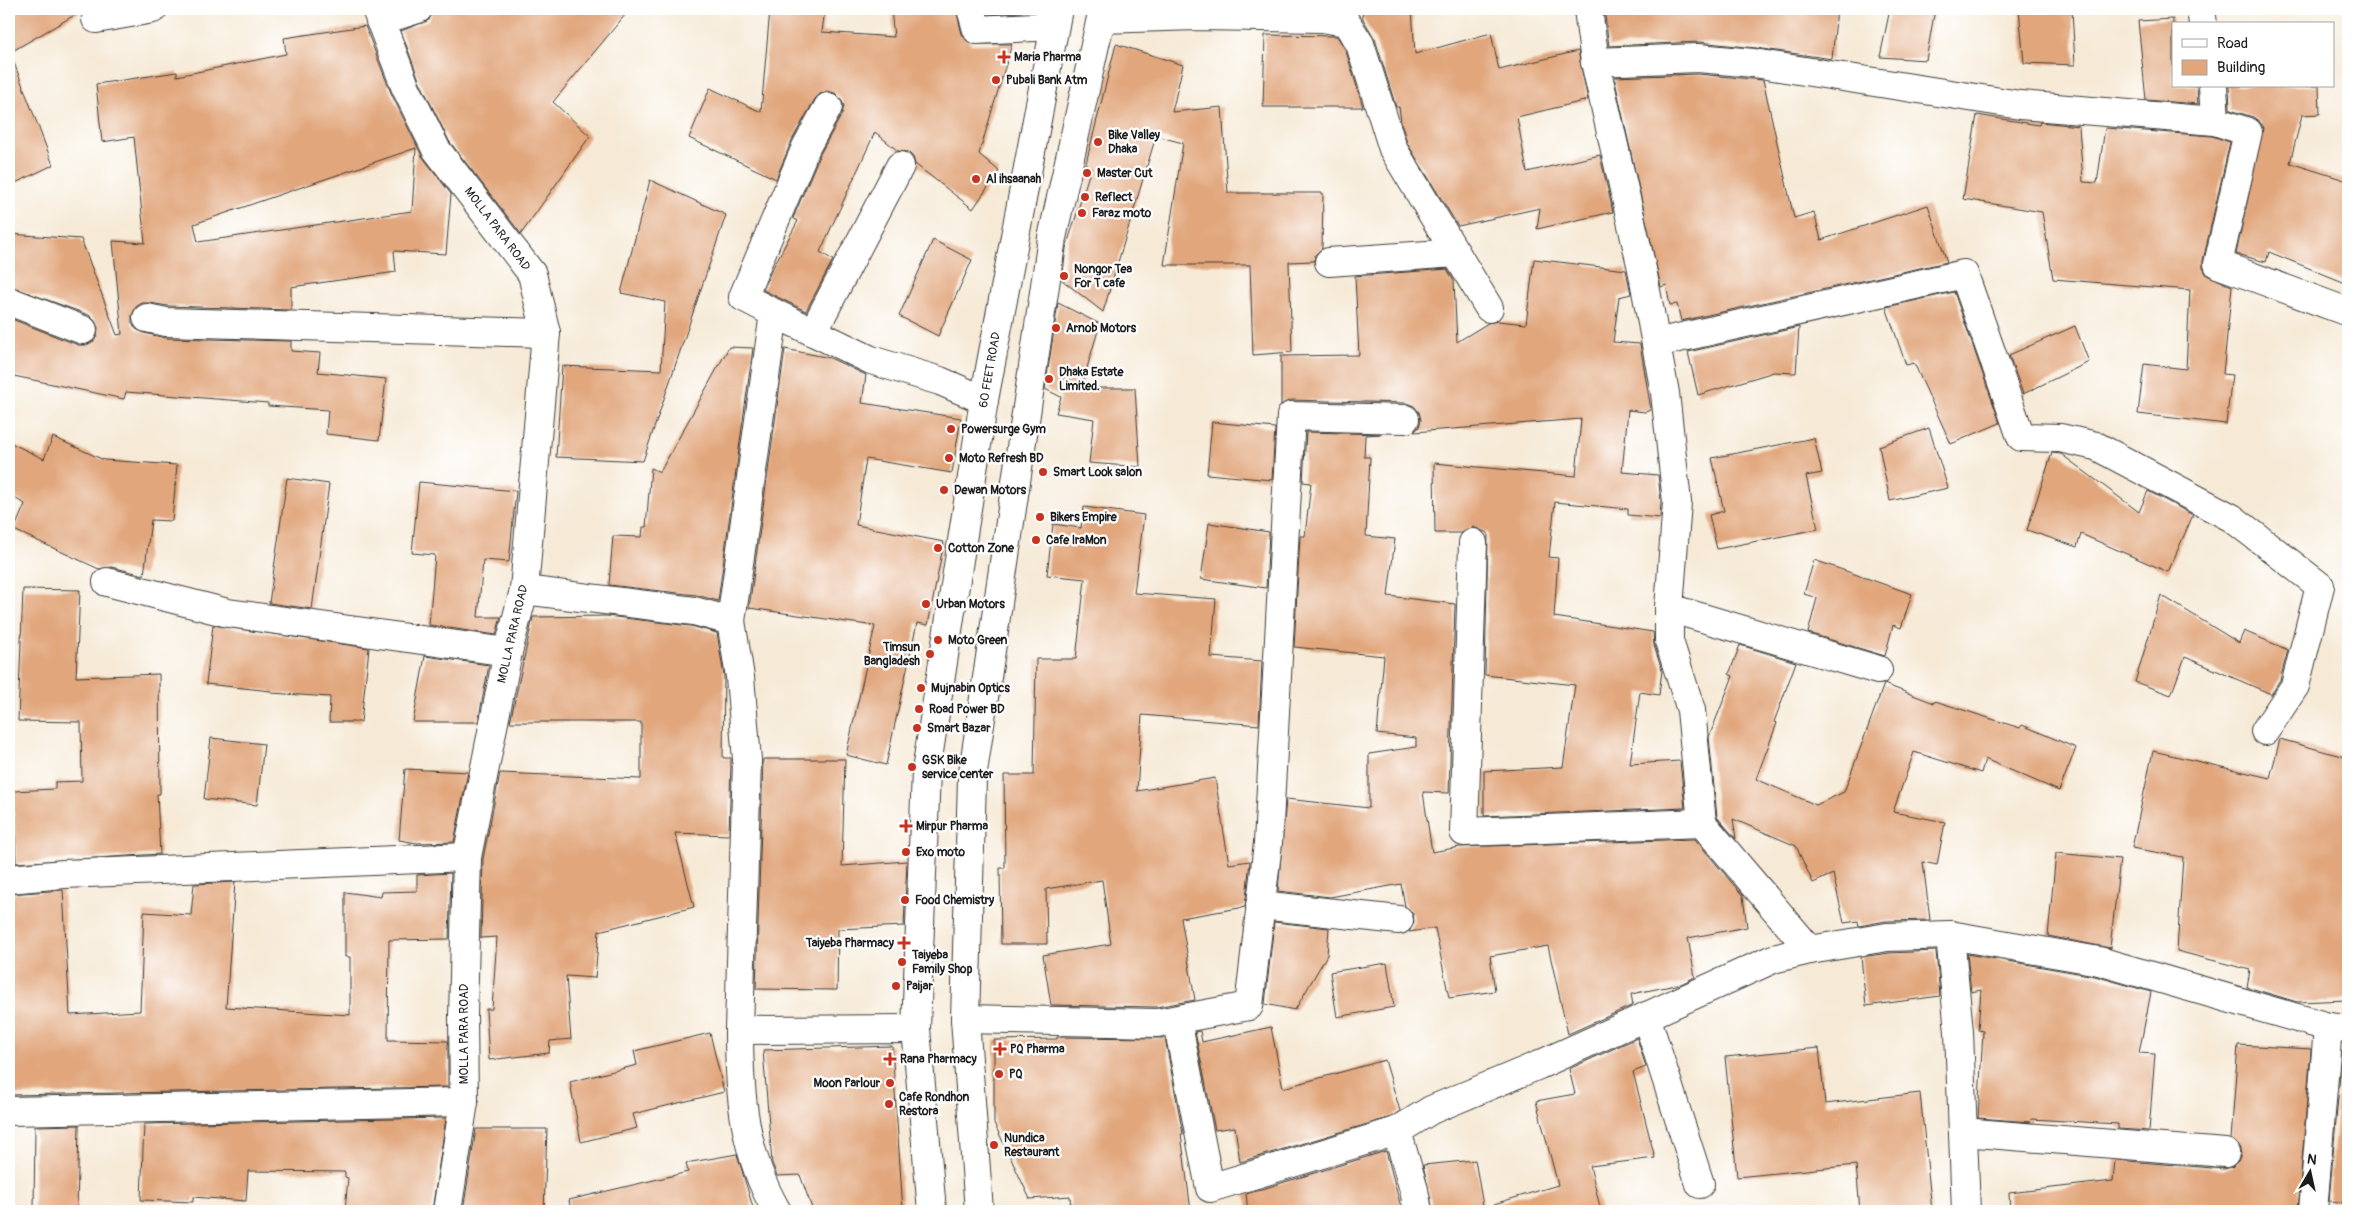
<svg xmlns="http://www.w3.org/2000/svg" width="2357" height="1220" font-family="Pangolin,sans-serif">
	<style>
		.building { fill: #e1a67b; fill-rule: evenodd }
		.lines { fill: none; stroke-linecap: round; stroke-linejoin: round }
		.minor-casing { stroke: #3d3b38; stroke-width: 30 }
		.minor { stroke: #fff; stroke-width: 28 }
		.poi-dot { fill: #c8321e; stroke: #fff; stroke-width: 2 }
		.labels { text-anchor: middle; dominant-baseline: central; stroke-width: 4.5; stroke-linejoin: round; paint-order: stroke }
		.poi-label { font-size: 12px; font-weight: bold; fill: #1c1c1c; stroke: #fff; text-anchor: start }
		.street-label { font-size: 12px; fill: #1c1c1c; stroke: #fff }
	</style>
	<rect width="100%" height="100%" fill="#fff"/>
	<filter id="ink" filterUnits="userSpaceOnUse"><feTurbulence type="fractalNoise" baseFrequency=".02" numOctaves="2"/><feDisplacementMap in="SourceGraphic" scale="10" xChannelSelector="R" yChannelSelector="G"/><feConvolveMatrix kernelMatrix="1 2 1 2 8 2 1 2 1" color-interpolation-filters="sRGB"/></filter>
	<filter id="wash" filterUnits="userSpaceOnUse"><feTurbulence type="fractalNoise" baseFrequency=".0096" numOctaves="4" result="noise"/><feDisplacementMap in="SourceGraphic" scale="20" xChannelSelector="R" yChannelSelector="G"/><feGaussianBlur stdDeviation="1.12" result="paint"/><feColorMatrix in="noise" values="0 0 0 0 0 0 0 0 0 0 0 0 0 0 0 0 0 1.4 0 .05"/><feComposite in="paint" operator="in"/></filter>
	<g filter="url(#wash)">
		<rect width="100%" height="100%" fill="#f6ead7"/>
		<g id="blocks">
			<g class="building">
				<polygon points="9,9 85,9 9,53"/>
				<polygon points="433,9 630,9 553,102 590,136 521,234 449,141 419,80 401,31 429,20"/>
				<polygon points="770,9 825,9 822,32 894,37 891,9 956,9 962,34 971,44 1012,44 979,154 999,171 973,209 915,164 913,157 908,152 898,151 875,132 820,252 833,260 806,311 763,290 772,269 798,221 793,218 820,154 842,114 844,106 841,99 835,93 827,91 820,94 815,99 792,140 776,179 689,138 710,88 761,112"/>
				<polygon points="987,9 1023,9 1022,12 989,14"/>
				<polygon points="1362,9 1412,9 1415,54 1491,33 1499,70 1578,51 1588,100 1517,117 1527,172 1600,155 1613,212 1537,229 1540,208 1458,226 1407,143 1401,122 1399,107 1396,107 1375,39 1363,19"/>
				<polygon points="1604,9 1837,9 1832,59 1756,48 1699,42 1609,46"/>
				<polygon points="1890,9 1935,9 1926,60 1880,57"/>
				<polygon points="2019,9 2072,9 2075,65 2024,63"/>
				<polygon points="2173,19 2173,86 2197,86 2198,104 2146,100 2138,21"/>
				<path d="M365 26 391 93 422 156 451 194 446 254 394 251 396 272 291 287V310L168 306 150 303H142L136 307 132 315V323L136 329 144 333 166 338 291 341V351L320 353 318 372 386 379 379 440 326 434 328 410 268 406V403L126 392 124 399 9 375V318L78 345H86L93 342 97 336 98 328 95 321 89 315 9 286V234L81 239 117 335 122 334 113 241 145 243 134 137 102 142 96 84 177 72V76L286 54 284 38ZM416 148 412 211 198 242 194 224Z"/>
				<polygon points="1265,35 1337,36 1346,51 1363,107 1263,107"/>
				<polygon points="1116,44 1183,65 1172,112 1222,107 1228,193 1323,193 1322,248 1315,255 1314,261 1289,262 1292,352 1253,355 1250,265 1164,265 1183,143 1156,136 1103,312 1062,280 1066,248 1091,168 1085,167"/>
				<polygon points="11,55 53,165 9,186 9,56"/>
				<polygon points="1698,74 1763,80 1794,218 1814,212 1821,240 1928,205 1947,262 1681,321 1677,304 1670,305 1666,285 1661,287 1614,77"/>
				<polygon points="2229,86 2319,86 2320,114 2302,115 2290,163 2348,181 2348,284 2269,252 2266,262 2236,254 2263,128 2260,122 2253,117 2230,110"/>
				<polygon points="1977,115 2039,125 2040,122 2079,126 2083,182 2097,183 2105,128 2212,136 2230,142 2203,261 2203,268 2207,275 2232,286 2223,374 2232,375 2226,424 2138,414 2144,364 2186,369 2190,290 2053,279 2042,212 1963,199"/>
				<polygon points="650,180 726,215 643,461 556,457 562,366 661,370 665,302 621,293"/>
				<polygon points="933,240 972,260 938,336 899,316"/>
				<polygon points="1534,259 1626,270 1631,294 1619,297 1613,342 1640,344 1651,410 1645,412 1628,410 1622,472 1658,475 1661,502 1660,518 1628,515 1628,509 1555,502 1549,557 1558,558 1554,617 1653,632 1654,646 1662,670 1659,695 1640,692 1630,764 1680,761 1685,808 1484,816 1484,771 1563,767 1575,685 1485,675 1488,533 1473,527 1462,533 1435,533 1434,463 1576,476 1581,419 1414,432 1419,427 1421,420 1419,412 1414,406 1406,403 1291,400 1281,405 1281,356 1359,355 1355,276 1447,269 1454,281 1457,342 1488,323 1498,321 1526,324"/>
				<polygon points="1954,292 2000,423 1951,444 1914,363 1906,365 1886,307"/>
				<polygon points="1058,303 1100,324 1081,388 1135,388 1140,467 1089,463 1094,419 1056,413 1061,397 1045,389"/>
				<polygon points="2075,326 2089,362 2023,394 2009,355"/>
				<polygon points="1799,327 1796,373 1774,372 1698,395 1688,352"/>
				<polygon points="729,347 753,348 718,601 696,595 609,585 613,536 642,537 643,527 646,527 651,468 660,472"/>
				<polygon points="785,349 830,358 866,375 862,403 961,418 952,473 866,459 856,525 944,542 928,625 917,623 886,765 846,755 875,626 749,608"/>
				<polygon points="1212,422 1275,428 1272,480 1207,474"/>
				<polygon points="1929,428 1948,488 1890,501 1879,446"/>
				<polygon points="1306,432 1382,434 1365,435 1364,457 1370,457 1366,536 1395,539 1388,596 1455,604 1449,793 1423,792 1432,852 1460,847 1695,839 1743,896 1747,927 1688,938 1695,977 1681,984 1631,994 1633,1005 1568,1034 1548,946 1490,956 1495,991 1449,998 1435,928 1409,932 1414,922 1413,914 1405,906 1401,884 1330,897 1278,891 1286,799 1369,808 1369,754 1416,747 1416,738 1377,734 1384,656 1294,647 1300,536 1305,536 1311,483 1303,482"/>
				<polygon points="53,437 104,460 177,465 172,521 151,520 144,575 111,567 99,569 14,530 25,504 9,495 9,442 44,459"/>
				<polygon points="1814,438 1822,473 1806,476 1818,529 1717,549 1709,515 1724,511 1712,458"/>
				<polygon points="2052,453 2061,454 2139,512 2148,491 2193,515 2168,572 2081,534 2077,547 2027,530"/>
				<polygon points="287,478 329,484 312,609 269,603"/>
				<polygon points="419,482 516,491 509,562 483,560 478,617 501,617 496,635 429,625 435,555 412,553"/>
				<polygon points="1084,507 1144,515 1134,593 1216,599 1211,657 1262,661 1259,725 1142,715 1137,791 1215,778 1229,864 1250,861 1245,907 1181,918 1195,1000 1156,1007 1051,1005 1043,955 1111,944 1102,880 1046,889 1047,944 1001,944 1000,868 1005,868 1004,775 1034,775 1036,659 1076,659 1085,579 1047,575 1053,524 1081,528"/>
				<polygon points="1209,523 1269,532 1266,588 1201,579"/>
				<polygon points="1814,560 1912,594 1901,628 1893,625 1885,656 1808,633 1817,598 1804,594"/>
				<polygon points="23,589 80,590 76,677 159,674 160,794 157,794 160,854 16,863 13,791 55,789 55,782 82,781 81,722 18,721"/>
				<polygon points="2161,595 2239,643 2244,631 2288,650 2280,680 2271,694 2185,657 2171,695 2135,682"/>
				<polygon points="607,616 691,626 717,633 724,676 723,758 731,758 731,760 729,835 675,833 694,907 599,931 595,978 566,976 571,1039 550,1041 549,1053 489,1060 486,1009 492,1009 497,937 481,938 483,859 500,773 641,779 641,722 510,722 533,617"/>
				<polygon points="213,625 369,648 361,722 329,722 330,697 271,693 271,691 206,684"/>
				<polygon points="1740,645 1796,662 1774,722 1777,723 1756,779 1816,805 1844,792 1884,684 1934,703 1935,701 2020,728 2022,725 2076,748 2059,791 1985,759 1981,773 1914,752 1893,812 1945,822 1937,865 1923,862 1930,920 1886,921 1859,926 1858,921 1844,923 1833,874 1813,883 1796,846 1733,819 1736,839 1717,817 1709,737 1733,676 1729,674"/>
				<polygon points="425,656 489,665 478,722 413,722"/>
				<polygon points="211,738 264,744 257,805 204,799"/>
				<polygon points="2280,739 2348,758 2348,1000 2297,1002 2247,987 2250,970 2177,951 2183,857 2132,848 2153,751 2270,778"/>
				<polygon points="763,759 845,759 842,866 907,861 904,926 838,929 837,990 756,989"/>
				<polygon points="405,769 468,772 454,842 417,843 399,840"/>
				<polygon points="2056,853 2120,859 2110,948 2048,936"/>
				<polygon points="451,873 449,939 389,940 388,1040 448,1041 448,1087 9,1095 9,894 63,890 70,1015 140,1011 144,912 191,915 194,884 235,882 226,1007 350,1015 350,957 345,957 345,892 381,897 382,892 417,891 417,875"/>
				<polygon points="1274,922 1329,928 1327,955 1295,1010 1265,1004"/>
				<polygon points="1936,951 1940,996 1866,1006 1861,957 1889,953"/>
				<polygon points="1967,954 2095,976 2151,992 2139,1053 2155,1054 2149,1131 2118,1129 2118,1124 2031,1119 2030,1122 1978,1118 1983,1031 1978,1030 1981,990 1971,992"/>
				<polygon points="1387,963 1394,1007 1337,1017 1330,972"/>
				<polygon points="1271,1027 1283,1088 1385,1060 1400,1111 1391,1117 1240,1162 1235,1127 1215,1130 1195,1032 1200,1031 1202,1042"/>
				<polygon points="710,1033 724,1092 633,1114 637,1128 581,1142 570,1082 637,1065 634,1051"/>
				<polygon points="1057,1037 1165,1038 1183,1134 1181,1134 1191,1211 1071,1211 1070,1196 1030,1199 994,1123 994,1040 1057,1039"/>
				<polygon points="1637,1038 1646,1067 1633,1072 1655,1158 1590,1166 1601,1211 1495,1211 1494,1204 1558,1185 1536,1101 1575,1094 1569,1069"/>
				<polygon points="2238,1045 2311,1049 2298,1211 2010,1211 2009,1193 2113,1181 2115,1160 2224,1169 2232,1167 2238,1161 2241,1154 2239,1146 2231,1139"/>
				<polygon points="892,1046 903,1211 813,1211 800,1175 777,1176 772,1163 763,1050"/>
				<polygon points="1819,1048 1825,1104 1920,1093 1932,1211 1860,1211 1856,1165 1737,1177 1725,1057"/>
				<polygon points="2342,1051 2348,1051 2348,1203 2329,1201"/>
				<polygon points="446,1118 432,1211 345,1211 348,1178 345,1177 345,1172 248,1171 246,1201 193,1197 193,1202 141,1200 144,1124"/>
				<polygon points="79,1125 77,1211 34,1211 35,1126"/>
				<polygon points="476,1129 547,1129 544,1211 463,1211"/>
				<polygon points="1386,1151 1402,1211 1248,1211 1246,1194"/>
				<polygon points="737,1154 754,1211 571,1211 569,1200 688,1172 686,1163"/>
				<polygon points="1475,1160 1484,1211 1433,1211 1423,1165"/>
			</g>
		</g>
	</g>
	<g filter="url(#ink)">
		<use href="#blocks" fill-opacity="0" stroke="#3d3b38" stroke-width="1"/>
		<g class="lines">
			<defs>
				<g id="minor">
					<polyline points="376,9 405,86 436,149 532,274 546,333 524,590 508,652 467,857 463,1016 464,1102 447,1211"/>
					<polyline points="971,9 977,30 1054,26"/>
					<polyline points="1588,9 1595,62 1642,269 1665,393 1677,502 1669,608 1669,641 1691,710 1702,823 1810,950 1887,937 1950,935 2099,961 2328,1027 2348,1029"/>
					<polyline points="2201,9 2203,24"/>
					<polyline points="96,19 153,9"/>
					<polyline points="1101,19 1197,16 1321,18 1346,22 1360,44 1393,149 1489,308"/>
					<polyline points="380,21 418,9"/>
					<polyline points="1595,62 1698,58 1754,63 2020,105 2215,121"/>
					<polyline points="2213,86 2215,121 2248,132 2218,264 2348,312"/>
					<polyline points="1329,262 1456,253"/>
					<polyline points="9,301 83,330"/>
					<polyline points="774,313 743,297 806,147 828,107"/>
					<polyline points="147,318 166,322 546,333"/>
					<polyline points="813,332 900,166"/>
					<polyline points="1656,343 1964,274 2021,437 2060,438 2096,446 2232,518 2320,586 2295,686 2265,731"/>
					<polyline points="1473,543 1464,832 1702,823"/>
					<polyline points="107,582 228,613 508,652"/>
					<polyline points="524,590 694,611 731,621 740,677 747,760 739,1030 916,1029"/>
					<polyline points="1669,608 1878,670"/>
					<polyline points="731,621 774,313 871,360 940,381 984,400"/>
					<polyline points="9,879 64,874 467,857"/>
					<polyline points="1260,905 1399,920"/>
					<polyline points="1950,935 1959,1032 1966,1211"/>
					<polyline points="1646,1016 1700,1184"/>
					<polyline points="965,1019 1157,1023 1249,1006 1268,843 1291,416 1405,419"/>
					<polyline points="1177,1020 1210,1188 1397,1131"/>
					<path d="M739 1030C739 1094 744 1155 777 1211"/>
					<polyline points="9,1111 464,1102"/>
					<polyline points="1963,1132 2225,1153"/>
					<polyline points="932,1211 916,1029 926,771 984,400 1058,9"/>
					<polyline points="979,1211 965,1019 972,779 1052,238 1103,9"/>
					<polyline points="1418,1211 1414,1190 1397,1131 1431,1110 1539,1065 1773,959 1810,950"/>
					<polyline points="2313,1211 2328,1027"/>
				</g>
			</defs>
			<use href="#minor" class="minor-casing"/>
			<use href="#minor" class="minor"/>
		</g>
	</g>
	<g class="poi-dot">
		<path d="M1001.5 49.5h5v5h5v5h-5v5h-5v-5h-5v-5h5z"/>
		<circle cx="996" cy="80" r="5"/>
		<circle cx="1098" cy="142" r="5"/>
		<circle cx="1087" cy="173" r="5"/>
		<circle cx="976" cy="179" r="5"/>
		<circle cx="1085" cy="197" r="5"/>
		<circle cx="1082" cy="213" r="5"/>
		<circle cx="1064" cy="276" r="5"/>
		<circle cx="1056" cy="328" r="5"/>
		<circle cx="1049" cy="379" r="5"/>
		<circle cx="951" cy="429" r="5"/>
		<circle cx="949" cy="458" r="5"/>
		<circle cx="1043" cy="472" r="5"/>
		<circle cx="944" cy="490" r="5"/>
		<circle cx="1040" cy="517" r="5"/>
		<circle cx="1036" cy="540" r="5"/>
		<circle cx="938" cy="548" r="5"/>
		<circle cx="926" cy="604" r="5"/>
		<circle cx="938" cy="640" r="5"/>
		<circle cx="930" cy="654" r="5"/>
		<circle cx="921" cy="688" r="5"/>
		<circle cx="919" cy="709" r="5"/>
		<circle cx="917" cy="728" r="5"/>
		<circle cx="912" cy="767" r="5"/>
		<path d="M903.5 818.5h5v5h5v5h-5v5h-5v-5h-5v-5h5z"/>
		<circle cx="906" cy="852" r="5"/>
		<circle cx="905" cy="900" r="5"/>
		<path d="M901.5 935.5h5v5h5v5h-5v5h-5v-5h-5v-5h5z"/>
		<circle cx="902" cy="962" r="5"/>
		<circle cx="896" cy="986" r="5"/>
		<path d="M997.5 1041.5h5v5h5v5h-5v5h-5v-5h-5v-5h5z"/>
		<path d="M887.5 1051.5h5v5h5v5h-5v5h-5v-5h-5v-5h5z"/>
		<circle cx="999" cy="1074" r="5"/>
		<circle cx="890" cy="1083" r="5"/>
		<circle cx="889" cy="1104" r="5"/>
		<circle cx="994" cy="1145" r="5"/>
	</g>
	<g class="labels">
		<g class="poi-label">
			<text x="1014" y="57">Maria Pharma</text>
			<text x="1006" y="80">Pubali Bank Atm</text>
			<text x="1108" y="135">Bike Valley<tspan x="1108" dy="14">Dhaka</tspan></text>
			<text x="1097" y="173">Master Cut</text>
			<text x="986" y="179">Al ihsaanah</text>
			<text x="1095" y="197">Reflect</text>
			<text x="1092" y="213">Faraz moto</text>
			<text x="1074" y="269">Nongor Tea<tspan x="1074" dy="14">For T cafe</tspan></text>
			<text x="1066" y="328">Arnob Motors</text>
			<text x="1059" y="372">Dhaka Estate<tspan x="1059" dy="14">Limited.</tspan></text>
			<text x="961" y="429">Powersurge Gym</text>
			<text x="959" y="458">Moto Refresh BD</text>
			<text x="1053" y="472">Smart Look salon</text>
			<text x="954" y="490">Dewan Motors</text>
			<text x="1050" y="517">Bikers Empire</text>
			<text x="1046" y="540">Cafe IraMon</text>
			<text x="948" y="548">Cotton Zone</text>
			<text x="936" y="604">Urban Motors</text>
			<text x="948" y="640">Moto Green</text>
			<text x="920" y="647" text-anchor="end">Timsun<tspan x="920" dy="14">Bangladesh</tspan></text>
			<text x="931" y="688">Mujnabin Optics</text>
			<text x="929" y="709">Road Power BD</text>
			<text x="927" y="728">Smart Bazar</text>
			<text x="922" y="760">GSK Bike<tspan x="922" dy="14">service center</tspan></text>
			<text x="916" y="826">Mirpur Pharma</text>
			<text x="916" y="852">Exo moto</text>
			<text x="915" y="900">Food Chemistry</text>
			<text x="894" y="943" text-anchor="end">Taiyeba Pharmacy</text>
			<text x="912" y="955">Taiyeba<tspan x="912" dy="14">Family Shop</tspan></text>
			<text x="906" y="986">Paijar</text>
			<text x="1010" y="1049">PQ Pharma</text>
			<text x="900" y="1059">Rana Pharmacy</text>
			<text x="1009" y="1074">PQ</text>
			<text x="880" y="1083" text-anchor="end">Moon Parlour</text>
			<text x="899" y="1097">Cafe Rondhon<tspan x="899" dy="14">Restora</tspan></text>
			<text x="1004" y="1138">Nundica<tspan x="1004" dy="14">Restaurant</tspan></text>
		</g>
		<g class="street-label">
			<text transform="translate(497 229) rotate(53)">MOLLA PARA ROAD</text>
			<text transform="translate(990 370) rotate(-80)">60 FEET ROAD</text>
			<text transform="translate(513 634) rotate(-77)">MOLLA PARA ROAD</text>
			<text transform="translate(464 1034) rotate(-90)">MOLLA PARA ROAD</text>
		</g>
	</g>
	<rect width="2357" height="1220" fill="none" stroke="#fff" stroke-width="30"/>
	<rect x="2172" y="22" width="162" height="65" fill="#ffffff" stroke="#a4a4a4"/>
	<rect x="2182" y="39" width="25" height="8" fill="#ffffff" stroke="#a4a4a4"/>
	<text x="2217" y="48" font-size="15" fill="#1c1c1c">Road</text>
	<rect x="2182" y="60" width="25" height="15" fill="#e1a67b" stroke="#a4a4a4"/>
	<text x="2217" y="72" font-size="15" fill="#1c1c1c">Building</text>
	<g transform="translate(2310 1172) rotate(9)" stroke="#ffffff" stroke-width="4" paint-order="stroke">
	<path d="M0-4L9 19L0 12L-9 19Z" fill="#1c1c1c"/>
	<text y="-8" font-size="14" font-weight="bold" text-anchor="middle" fill="#1c1c1c">N</text>
	</g>
</svg>
